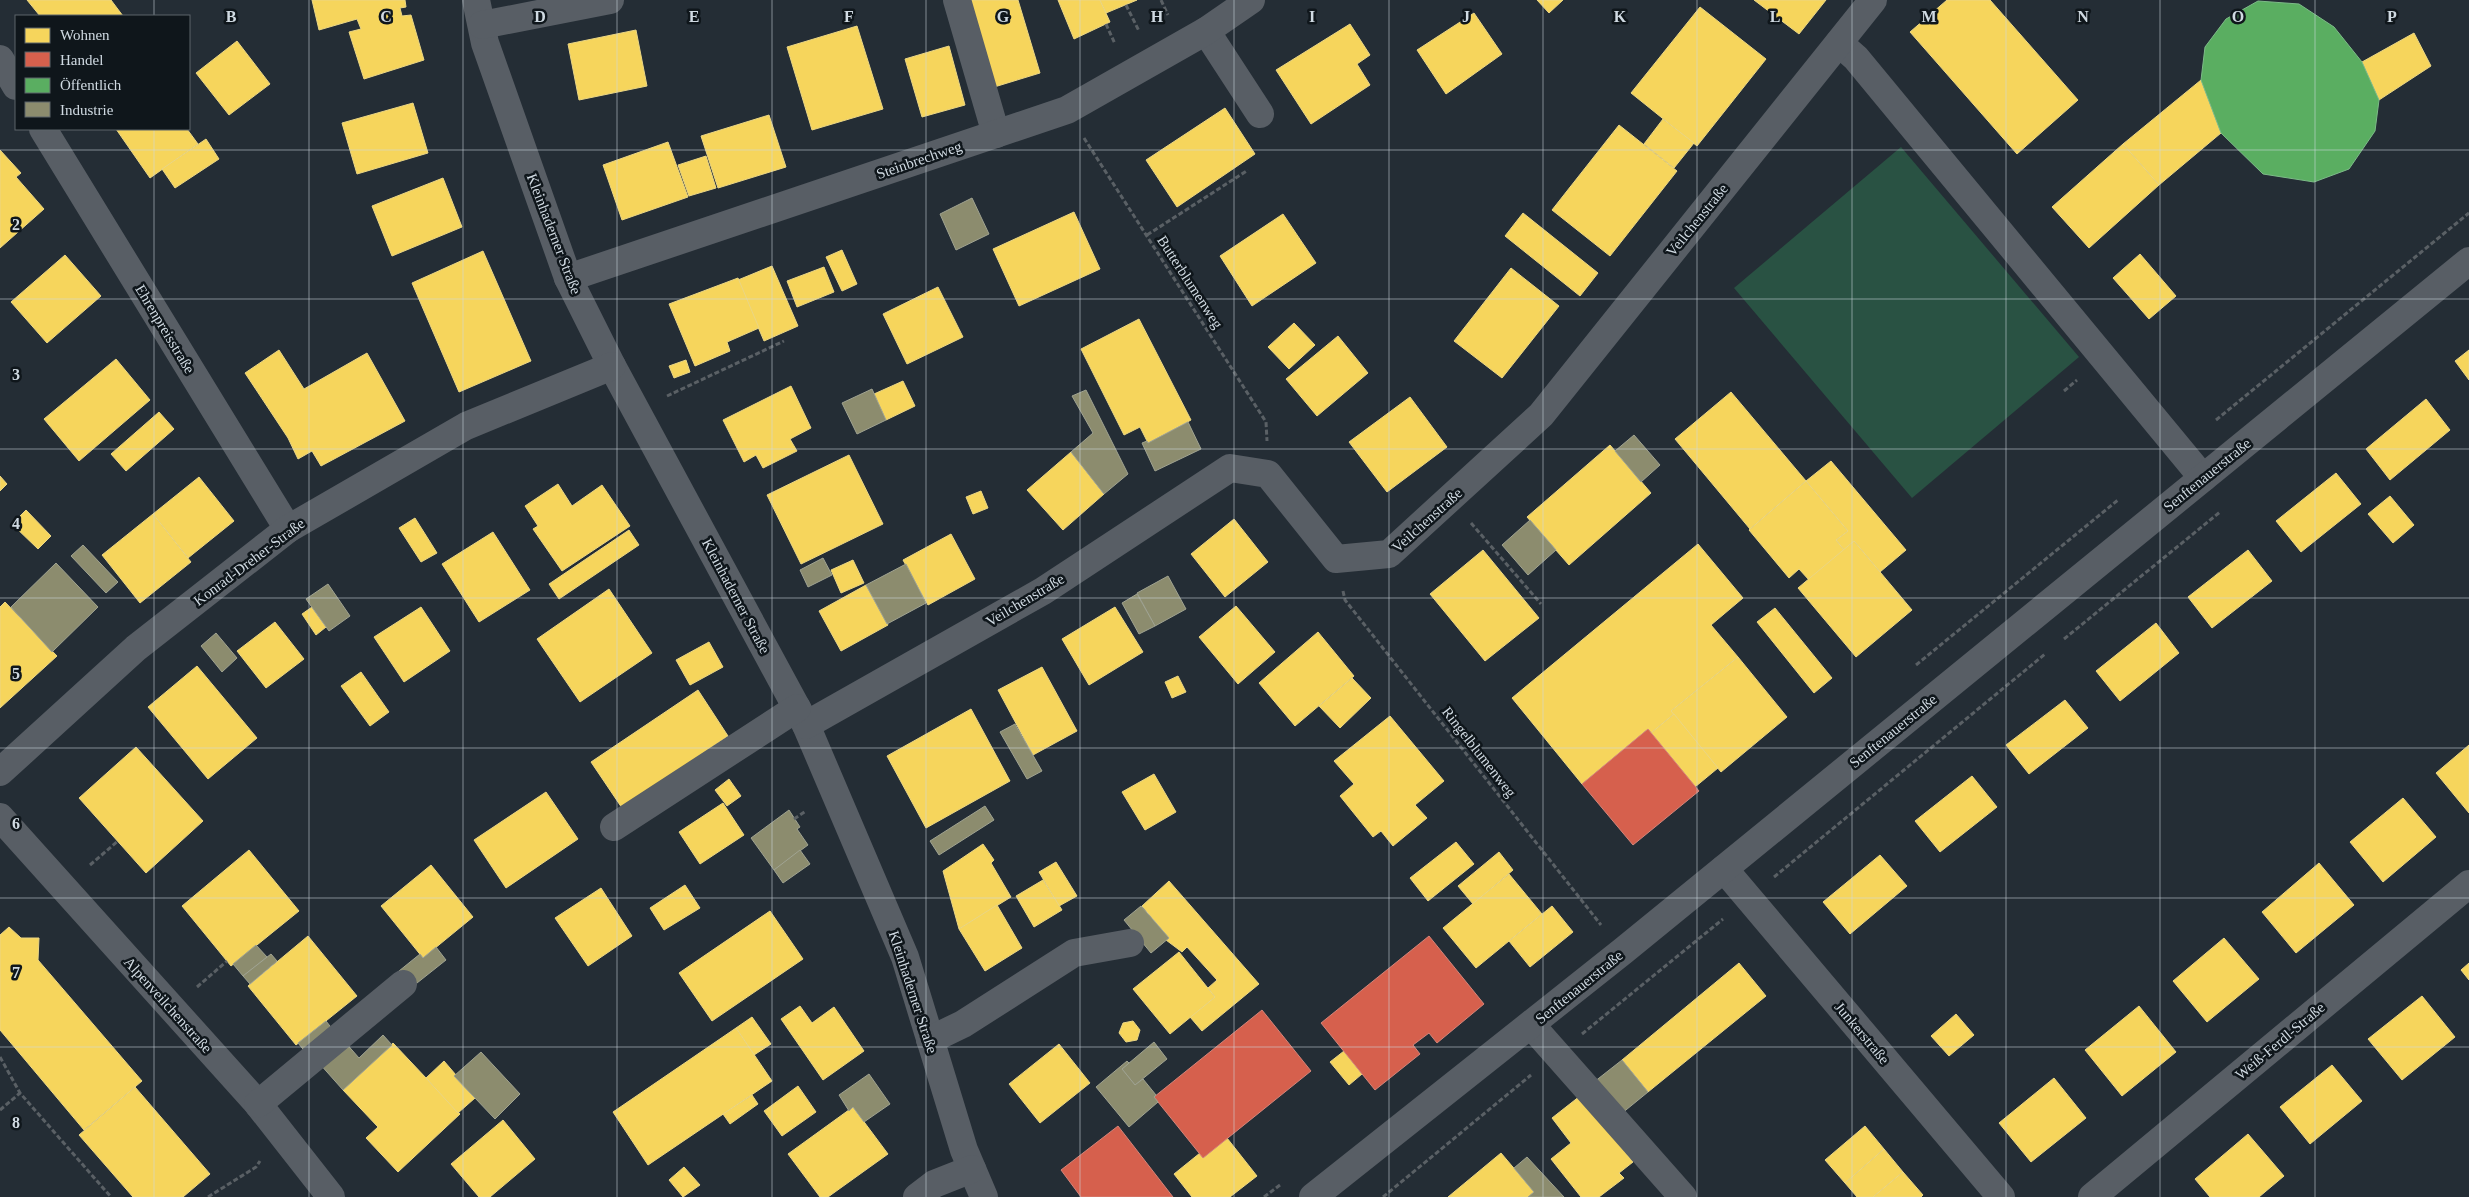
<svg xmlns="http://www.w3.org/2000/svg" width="2469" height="1197" font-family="Georgia,serif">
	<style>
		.green { fill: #295243 }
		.homes { fill: #f6d55c; stroke: #ebd684 }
		.shops { fill: #d6604d; stroke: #d4857a }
		.public { fill: #5aae61; stroke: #7dbb88 }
		.industry { fill: #8c8c6e; stroke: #a0a391 }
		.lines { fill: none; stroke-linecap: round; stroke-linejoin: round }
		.path { stroke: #5a6065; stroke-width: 3; stroke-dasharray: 5 2.5; stroke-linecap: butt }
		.minor { stroke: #585e65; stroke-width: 28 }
		.grid { fill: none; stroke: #d0dae2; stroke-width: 1; stroke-opacity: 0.55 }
		.labels { text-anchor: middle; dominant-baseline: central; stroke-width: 5; stroke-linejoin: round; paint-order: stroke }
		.street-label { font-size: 15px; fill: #d0dae2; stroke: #0f161b }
		.grid-label { font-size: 16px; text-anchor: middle; font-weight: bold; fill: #d0dae2; stroke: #0f161b; stroke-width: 5; stroke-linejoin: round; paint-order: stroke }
	</style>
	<rect width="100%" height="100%" fill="#242d35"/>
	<polygon class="green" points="1901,147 2079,357 1912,498 1734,288"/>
	<g class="homes">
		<polygon points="27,0 111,0 123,16 40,16"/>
		<polygon points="312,0 405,0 406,7 400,8 402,16 411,15 424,60 364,79 349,32 361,29 357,19 319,30"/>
		<polygon points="965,0 1018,0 1040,73 991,88"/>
		<polygon points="1058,0 1100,0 1110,22 1074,39"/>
		<polygon points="1100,0 1137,0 1106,13"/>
		<polygon points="1537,0 1563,0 1549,13"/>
		<polygon points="1754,0 1826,0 1799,34"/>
		<polygon points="1947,0 1990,0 2078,100 2017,154 1910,32"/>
		<polygon points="1700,7 1766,59 1697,146 1631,93"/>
		<polygon points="1474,13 1502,54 1446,94 1417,50"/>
		<polygon points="1350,24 1370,55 1357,64 1370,85 1311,124 1276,70"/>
		<polygon points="857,26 883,109 812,130 787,47"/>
		<polygon points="636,30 647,86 579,100 568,44"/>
		<polygon points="2414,33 2431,66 2379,100 2362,62"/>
		<polygon points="237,41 270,84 229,115 196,73"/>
		<polygon points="949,46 965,105 922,117 905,59"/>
		<polygon points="2201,80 2221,133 2159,185 2123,144"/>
		<polygon points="413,103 428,153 357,174 342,123"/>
		<polygon points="1225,108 1255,154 1177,207 1146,160"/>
		<polygon points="769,115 786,167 718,188 701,136"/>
		<polygon points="1663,119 1694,143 1674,168 1644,144"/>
		<polygon points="1619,125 1677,171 1610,256 1552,210"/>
		<polygon points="116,129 187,129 198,144 150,178"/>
		<polygon points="206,139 219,159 175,188 162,169"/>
		<polygon points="668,142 688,197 622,220 603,165"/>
		<polygon points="2123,144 2159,185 2089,248 2052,207"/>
		<polygon points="0,150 21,173 16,177 44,209 0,248"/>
		<polygon points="706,156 716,188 689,196 678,165"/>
		<polygon points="443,178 462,227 392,256 372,206"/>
		<polygon points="1074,212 1100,269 1019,306 993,249"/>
		<polygon points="1523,213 1598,273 1580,296 1505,236"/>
		<polygon points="1283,214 1316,263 1252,306 1220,256"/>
		<polygon points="842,250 857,284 842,291 826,257"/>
		<polygon points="483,251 531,361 459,392 412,283"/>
		<polygon points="2140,254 2176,296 2149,319 2113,278"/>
		<polygon points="65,255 101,296 47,343 11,302"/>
		<polygon points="772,266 798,326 764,341 738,280"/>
		<polygon points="824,267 834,292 797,307 787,281"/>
		<polygon points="1511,268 1559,306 1502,378 1454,341"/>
		<polygon points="738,278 759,328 727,342 730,351 695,366 669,304"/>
		<polygon points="938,287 963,337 907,364 883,314"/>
		<polygon points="1139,319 1191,420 1148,443 1140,427 1124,435 1081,349"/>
		<polygon points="1294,323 1315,345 1289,369 1268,347"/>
		<polygon points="1338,336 1368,373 1317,416 1286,379"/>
		<polygon points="279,350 304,389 367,353 405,421 321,466 312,451 298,459 288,438 245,373"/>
		<polygon points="2469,350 2469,380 2455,361"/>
		<polygon points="116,359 150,400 79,461 44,419"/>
		<polygon points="686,360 690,372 674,378 669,366"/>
		<polygon points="903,381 915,406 886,420 874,394"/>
		<polygon points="791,386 811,428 790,439 797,451 763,468 756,455 744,462 723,420"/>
		<polygon points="1731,392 1806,481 1750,529 1675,439"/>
		<polygon points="1410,397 1447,447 1387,492 1349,442"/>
		<polygon points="2426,399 2450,430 2390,480 2366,449"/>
		<polygon points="159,412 174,429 126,471 111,454"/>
		<polygon points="1610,445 1651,493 1569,565 1527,517"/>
		<polygon points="1071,452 1104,494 1063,530 1027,490"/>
		<polygon points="849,455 883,524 801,564 767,495"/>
		<polygon points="1831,461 1906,550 1880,572 1854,541 1844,550 1836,540 1848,531 1806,481"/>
		<polygon points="2336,473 2361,504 2301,552 2276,521"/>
		<polygon points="0,476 7,484 0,491"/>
		<polygon points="199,477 234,521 188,558 153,514"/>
		<polygon points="1806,481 1848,531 1836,540 1844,550 1809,580 1799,569 1789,578 1749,530"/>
		<polygon points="558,484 572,506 602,485 630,526 562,571 533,529 538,526 525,506"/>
		<polygon points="981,491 988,508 973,514 966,497"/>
		<polygon points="2390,496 2414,525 2393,543 2368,514"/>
		<polygon points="26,510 51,536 38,549 12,524"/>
		<polygon points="153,514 191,562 140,603 102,555"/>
		<polygon points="415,518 437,553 421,562 399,528"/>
		<polygon points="1234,519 1268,562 1225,597 1191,554"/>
		<polygon points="629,530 639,545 559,599 549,584"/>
		<polygon points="493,532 530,590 479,622 442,564"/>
		<polygon points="951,534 975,579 928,605 903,560"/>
		<polygon points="1854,541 1912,610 1856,657 1798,588"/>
		<polygon points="1698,544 1743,598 1711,625 1738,657 1671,711 1674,714 1651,733 1648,729 1582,784 1512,698"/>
		<polygon points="1483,550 1539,618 1485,661 1430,594"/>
		<polygon points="2248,550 2272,581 2212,628 2188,597"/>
		<polygon points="853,560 864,583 841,593 831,570"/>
		<polygon points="866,585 888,625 841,651 819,611"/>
		<polygon points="609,589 652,653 580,702 537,639"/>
		<polygon points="5,602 57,656 0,708 0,607"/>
		<polygon points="1236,606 1275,652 1238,684 1199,637"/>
		<polygon points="312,607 326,627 316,635 302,614"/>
		<polygon points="421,607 450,651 404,682 374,637"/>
		<polygon points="1115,607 1143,652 1089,685 1062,639"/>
		<polygon points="1775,608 1832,678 1814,693 1757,622"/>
		<polygon points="275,622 304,659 266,688 237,651"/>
		<polygon points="2156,623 2179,653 2120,701 2096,671"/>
		<polygon points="1318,632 1354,676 1295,726 1259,683"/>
		<polygon points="709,642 723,667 690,685 676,660"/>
		<polygon points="1738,657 1787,717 1721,772 1671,711"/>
		<polygon points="197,666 257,738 208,779 148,707"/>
		<polygon points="1042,667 1077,731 1033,755 998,690"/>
		<polygon points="361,672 389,712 370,726 341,686"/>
		<polygon points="1178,676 1186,692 1172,698 1165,682"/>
		<polygon points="1352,678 1371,698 1340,728 1319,706"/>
		<polygon points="698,690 728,736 622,808 591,762"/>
		<polygon points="2065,700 2088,728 2029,774 2006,745"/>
		<polygon points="971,709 1010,781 926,828 887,756"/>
		<polygon points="1674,714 1718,768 1695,787 1651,733"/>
		<polygon points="1390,716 1444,781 1415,805 1427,818 1393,846 1381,831 1373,837 1340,796 1354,784 1334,761"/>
		<polygon points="2469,745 2469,813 2436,773"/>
		<polygon points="136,747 203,821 146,873 79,798"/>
		<polygon points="1154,774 1176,812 1145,830 1122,792"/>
		<polygon points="1972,776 1997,807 1940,852 1915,821"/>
		<polygon points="729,779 741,796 727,806 715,790"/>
		<polygon points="546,792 578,839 506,888 474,840"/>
		<polygon points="2403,798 2436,837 2383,882 2350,842"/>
		<polygon points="723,803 744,835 700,864 679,832"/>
		<polygon points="1456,842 1474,864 1428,901 1410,878"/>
		<polygon points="983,844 994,860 991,863 1011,897 959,929 943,871"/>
		<polygon points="249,850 299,911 231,966 182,906"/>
		<polygon points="1499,852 1513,870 1473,904 1458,886"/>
		<polygon points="1880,855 1907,886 1850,934 1823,902"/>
		<polygon points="1056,862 1077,896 1059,906 1039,872"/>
		<polygon points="2319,863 2354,905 2296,953 2262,912"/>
		<polygon points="431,865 473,917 423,958 381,906"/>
		<polygon points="1509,874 1542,914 1476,968 1443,928"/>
		<polygon points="1043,880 1062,910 1034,927 1016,896"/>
		<polygon points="1169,881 1259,984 1202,1031 1190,1017 1215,997 1208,988 1217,980 1187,947 1182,952 1166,940 1169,938 1142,906"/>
		<polygon points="685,885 700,908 664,930 650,908"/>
		<polygon points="601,888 632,936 588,966 555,918"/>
		<polygon points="997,905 1022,948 985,971 959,929"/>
		<polygon points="1552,906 1573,932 1530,967 1509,941"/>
		<polygon points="770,911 803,959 712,1021 679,973"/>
		<polygon points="9,927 21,938 39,938 38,960 142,1081 84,1130 0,1030 0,935"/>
		<polygon points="308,936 357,996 296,1045 248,986"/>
		<polygon points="2224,938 2259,979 2207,1022 2173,981"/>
		<polygon points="1179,952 1215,997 1170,1034 1133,989"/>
		<polygon points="1739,963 1766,996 1648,1092 1622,1060"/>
		<polygon points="2469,963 2469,980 2461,970"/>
		<polygon points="2422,996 2455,1037 2402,1080 2368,1039"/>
		<polygon points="800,1006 812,1023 834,1007 864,1051 823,1080 781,1019"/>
		<polygon points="2139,1006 2176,1052 2122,1096 2085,1050"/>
		<polygon points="1956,1014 1974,1035 1949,1056 1931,1036"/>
		<polygon points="752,1017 771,1044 754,1055 736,1028"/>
		<polygon points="1133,1021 1140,1030 1137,1040 1126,1042 1119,1033 1123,1023"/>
		<polygon points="736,1028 772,1081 648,1165 613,1112"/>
		<polygon points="393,1043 460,1114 398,1172 366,1138 378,1127 343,1090"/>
		<polygon points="1059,1044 1090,1083 1040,1123 1009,1084"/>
		<polygon points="1344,1051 1362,1074 1349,1085 1330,1062"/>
		<polygon points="444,1061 456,1075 454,1076 475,1098 458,1113 426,1078"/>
		<polygon points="2332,1065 2362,1101 2310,1144 2280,1107"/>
		<polygon points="2054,1078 2086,1118 2031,1162 1999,1123"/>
		<polygon points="798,1086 816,1112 782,1136 764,1111"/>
		<polygon points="135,1087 210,1174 183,1197 133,1197 79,1135"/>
		<polygon points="752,1095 758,1104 730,1124 723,1114"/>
		<polygon points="1580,1096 1633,1162 1619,1173 1624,1178 1599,1197 1581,1197 1551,1159 1571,1143 1552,1118"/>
		<polygon points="853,1107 888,1154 828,1197 820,1197 788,1154"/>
		<polygon points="503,1120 535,1159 490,1197 479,1197 451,1164"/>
		<polygon points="1865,1126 1884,1149 1845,1183 1825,1160"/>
		<polygon points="2248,1134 2284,1176 2259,1197 2210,1197 2195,1179"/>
		<polygon points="1227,1138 1257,1176 1230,1197 1192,1197 1174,1174 1200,1153 1203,1158"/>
		<polygon points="1884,1149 1903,1172 1873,1197 1857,1197 1845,1183"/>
		<polygon points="1501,1153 1534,1192 1528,1197 1448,1197"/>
		<polygon points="684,1167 700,1185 683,1197 669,1180"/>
		<polygon points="1903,1172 1923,1195 1921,1197 1873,1197"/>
	</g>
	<g class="shops">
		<polygon points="1648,729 1699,791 1633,845 1582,784"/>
		<polygon points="1429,936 1484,1004 1437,1043 1429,1033 1413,1045 1420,1054 1375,1090 1321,1023"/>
		<polygon points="1262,1010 1311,1071 1203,1158 1154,1097"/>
		<polygon points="1118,1126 1173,1197 1081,1197 1061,1170"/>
	</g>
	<polygon class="public" points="2258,1 2299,4 2334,27 2362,62 2379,100 2375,131 2349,169 2314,182 2263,174 2221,133 2201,80 2205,47 2226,19"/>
	<g class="industry">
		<polygon points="972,198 989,234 956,250 940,214"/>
		<polygon points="872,389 886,420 857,434 842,403"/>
		<polygon points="1086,390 1128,474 1104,494 1071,452 1093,433 1072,396"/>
		<polygon points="1188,422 1201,449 1155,471 1142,443 1147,441 1148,443"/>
		<polygon points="1634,435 1660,465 1641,482 1615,451"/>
		<polygon points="1530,520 1556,550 1528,575 1502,545"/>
		<polygon points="83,545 118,582 106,593 71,556"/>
		<polygon points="823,558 832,575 808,587 800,570"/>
		<polygon points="56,563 98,607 52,652 11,607"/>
		<polygon points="906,564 926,603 887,624 866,585"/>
		<polygon points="1168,576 1186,609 1155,626 1137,593"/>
		<polygon points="328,584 350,616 329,631 306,599"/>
		<polygon points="1137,594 1155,626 1139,634 1122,603"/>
		<polygon points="216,633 237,658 222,672 201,646"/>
		<polygon points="1015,724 1042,771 1027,779 1000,732"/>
		<polygon points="985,806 994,820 939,855 930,841"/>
		<polygon points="789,810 800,827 797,829 808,845 774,870 751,838"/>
		<polygon points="800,850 810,864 783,883 774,870"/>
		<polygon points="1141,906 1169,938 1151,953 1124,920"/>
		<polygon points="256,945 267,957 243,976 233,964"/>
		<polygon points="436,947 446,960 412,987 399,971 420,954 423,958"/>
		<polygon points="271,954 277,961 250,984 243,976"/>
		<polygon points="326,1021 334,1031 307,1054 298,1043"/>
		<polygon points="383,1035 392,1045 343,1090 319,1063 345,1042 359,1058"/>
		<polygon points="1154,1042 1167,1059 1135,1085 1122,1069"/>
		<polygon points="481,1052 520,1094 495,1119 454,1076"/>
		<polygon points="1622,1060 1648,1092 1621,1114 1594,1082"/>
		<polygon points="1127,1061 1129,1063 1122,1069 1135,1085 1143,1079 1156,1095 1154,1097 1158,1102 1129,1127 1096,1087"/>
		<polygon points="869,1074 890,1104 864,1122 853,1107 849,1111 839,1095"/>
		<polygon points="1527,1157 1564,1197 1528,1197 1534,1192 1514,1168"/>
	</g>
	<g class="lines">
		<g class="path">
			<polyline points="1161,0 1168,15"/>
			<polyline points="1126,5 1139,31"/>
			<polyline points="1106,24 1115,44"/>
			<polyline points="1084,138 1266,422 1267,441"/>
			<polyline points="1147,235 1248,170"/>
			<polyline points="2064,391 2077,380"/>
			<polyline points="667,396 784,341"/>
			<polyline points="2216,420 2469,213"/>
			<polyline points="1471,523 1541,604"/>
			<polyline points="1343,591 1345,600 1601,925"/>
			<polyline points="2064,639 2220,512"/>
			<polyline points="1916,665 2118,500"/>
			<polyline points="794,819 806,811"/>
			<polyline points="90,865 118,841"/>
			<polyline points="1774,877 2045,654"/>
			<polyline points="197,987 227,961"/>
			<polyline points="1582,1034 1723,919"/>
			<polyline points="0,1057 20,1093 111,1197"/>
			<polyline points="0,1110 20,1093"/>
			<polyline points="208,1197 256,1167 260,1161"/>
			<polyline points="1264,1197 1280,1185"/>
			<polyline points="1383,1197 1531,1075"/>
		</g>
		<g class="minor">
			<polyline points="476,0 485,43 568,278 612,366 806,725 905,957 964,1150 984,1197"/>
			<polyline points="957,0 996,134"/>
			<polyline points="482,25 610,0"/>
			<polyline points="1206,31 1260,114"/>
			<polyline points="1839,43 1856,58 2203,478"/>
			<polyline points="0,59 16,86"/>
			<polyline points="43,129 288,529"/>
			<polyline points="568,278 1067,110 1206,31 1251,0"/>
			<polyline points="806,725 1043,591 1230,468 1268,474 1336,559 1389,554 1541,415 1873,0"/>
			<polyline points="0,772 136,648 288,529 466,426 612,366"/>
			<polyline points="0,817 258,1104 331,1197"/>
			<polyline points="614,827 797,708"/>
			<polyline points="1724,869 2001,1197"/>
			<polyline points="1531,1025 1683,1197"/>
			<polyline points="930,1040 963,1024 1074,953 1130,943"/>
			<polyline points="258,1104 403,984"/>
			<polyline points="917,1197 934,1184 972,1169"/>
			<polyline points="1313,1197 1623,951 2469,261"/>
			<polyline points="2092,1197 2469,884"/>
		</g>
	</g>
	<path class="grid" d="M154 0V16M309 0V1197M463 0V1197M617 0V1197M772 0V1197M926 0V1197M1080 0V1197M1234 0V1197M1389 0V1197M1543 0V1197M1697 0V1197M1852 0V1197M2006 0V1197M2160 0V1197M2315 0V1197M154 129V1197M0 150H2469M0 299H2469M0 449H2469M0 598H2469M0 748H2469M0 898H2469M0 1047H2469"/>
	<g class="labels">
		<g class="street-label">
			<text transform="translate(919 160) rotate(-19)">Steinbrechweg</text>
			<text transform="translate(1697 220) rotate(-51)">Veilchenstraße</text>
			<text transform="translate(554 234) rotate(69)">Kleinhaderner Straße</text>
			<text transform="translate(1190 282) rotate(57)">Butterblumenweg</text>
			<text transform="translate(165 329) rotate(59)">Ehrenpreisstraße</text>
			<text transform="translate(2207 475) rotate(-39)">Senftenauerstraße</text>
			<text transform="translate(1427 520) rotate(-42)">Veilchenstraße</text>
			<text transform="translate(249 562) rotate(-37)">Konrad-Dreher-Straße</text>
			<text transform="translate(736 596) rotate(62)">Kleinhaderner Straße</text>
			<text transform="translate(1025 600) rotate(-31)">Veilchenstraße</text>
			<text transform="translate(1893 731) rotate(-39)">Senftenauerstraße</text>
			<text transform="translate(1479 752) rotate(52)">Ringelblumenweg</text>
			<text transform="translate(1579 987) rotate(-39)">Senftenauerstraße</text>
			<text transform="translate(913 992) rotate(72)">Kleinhaderner Straße</text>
			<text transform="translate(168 1005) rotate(48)">Alpenveilchenstraße</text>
			<text transform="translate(1862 1033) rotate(50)">Junkerstraße</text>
			<text transform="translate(2280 1041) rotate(-40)">Weiß-Ferdl-Straße</text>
		</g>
	</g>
	<g class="grid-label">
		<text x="231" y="22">B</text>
		<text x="386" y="22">C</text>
		<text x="540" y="22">D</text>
		<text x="694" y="22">E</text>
		<text x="849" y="22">F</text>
		<text x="1003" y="22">G</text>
		<text x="1157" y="22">H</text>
		<text x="1312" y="22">I</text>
		<text x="1466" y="22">J</text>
		<text x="1620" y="22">K</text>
		<text x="1775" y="22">L</text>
		<text x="1929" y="22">M</text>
		<text x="2083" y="22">N</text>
		<text x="2238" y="22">O</text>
		<text x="2392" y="22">P</text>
		<text x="16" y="230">2</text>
		<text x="16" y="380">3</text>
		<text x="16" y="529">4</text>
		<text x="16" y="679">5</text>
		<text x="16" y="829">6</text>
		<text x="16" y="978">7</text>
		<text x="16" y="1128">8</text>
	</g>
	<rect x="15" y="15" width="175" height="115" fill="#0f161b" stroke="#5c646b"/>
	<rect x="25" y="28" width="25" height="15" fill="#f6d55c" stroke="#5c646b"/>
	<text x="60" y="40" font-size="15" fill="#d0dae2">Wohnen</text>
	<rect x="25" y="52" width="25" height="15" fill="#d6604d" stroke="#5c646b"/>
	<text x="60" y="65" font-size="15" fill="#d0dae2">Handel</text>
	<rect x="25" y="78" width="25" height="15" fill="#5aae61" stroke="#5c646b"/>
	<text x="60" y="90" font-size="15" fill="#d0dae2">Öffentlich</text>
	<rect x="25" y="102" width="25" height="15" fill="#8c8c6e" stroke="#5c646b"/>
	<text x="60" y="115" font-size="15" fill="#d0dae2">Industrie</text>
</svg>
